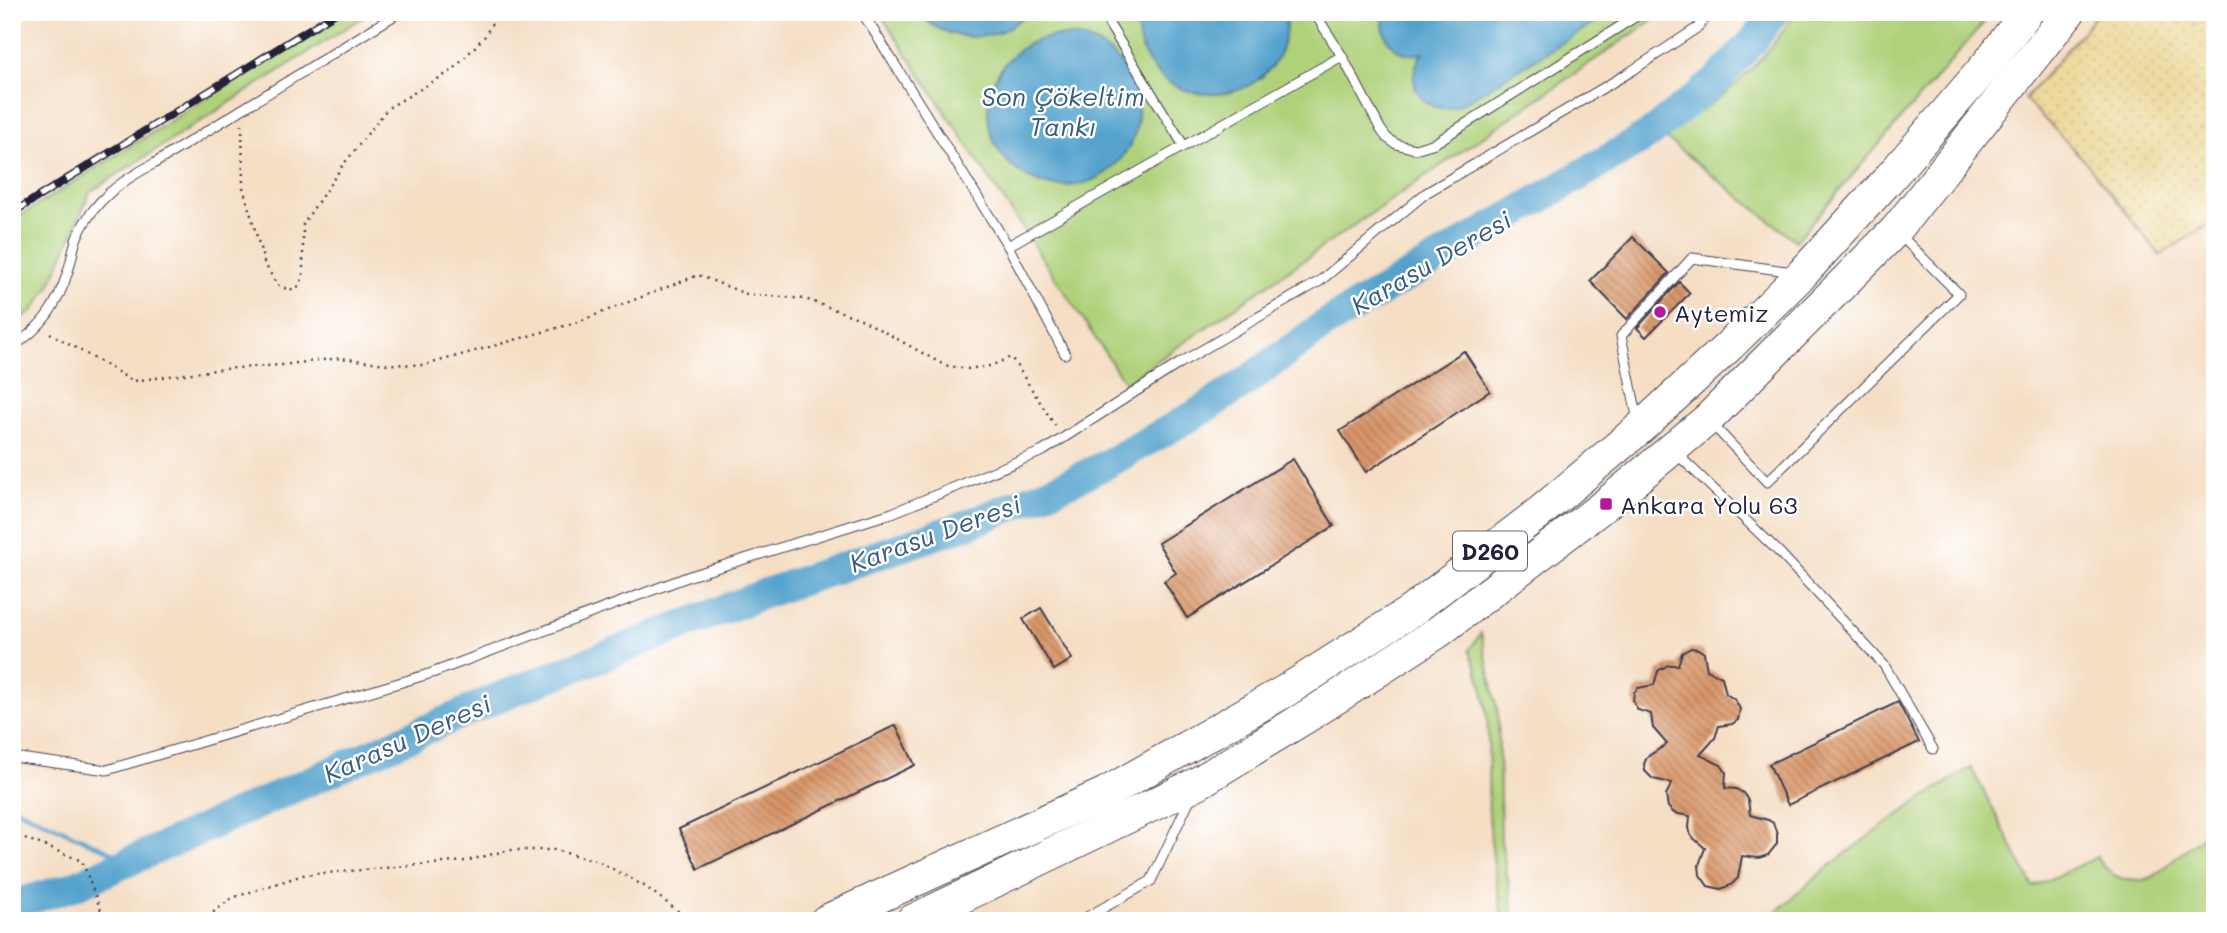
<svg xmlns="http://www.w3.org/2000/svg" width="2227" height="933" font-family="Mali,sans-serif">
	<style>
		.grass { fill: #afd17a; stroke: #687a5a; stroke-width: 2 }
		.sand { fill: url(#sand-dots); stroke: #887e6c; stroke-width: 2 }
		.water { fill: #54a3cd; stroke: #3b6284; stroke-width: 2 }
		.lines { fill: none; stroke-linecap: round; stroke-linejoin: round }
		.stream { stroke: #54a3cd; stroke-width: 5 }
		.river { stroke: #54a3cd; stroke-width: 30 }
		.building { fill: url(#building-back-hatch) }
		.lane-casing { stroke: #423e50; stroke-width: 11 }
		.highway-casing { stroke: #423e50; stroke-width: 34 }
		.path { stroke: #423e50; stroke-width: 2.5; stroke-dasharray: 2 5; stroke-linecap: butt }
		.lane { stroke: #fff; stroke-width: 9 }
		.highway { stroke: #fff; stroke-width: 32 }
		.rail-casing { stroke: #22223b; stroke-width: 8 }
		.rail { stroke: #fff; stroke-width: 5; stroke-dasharray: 16; stroke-linecap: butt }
		.poi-dot { fill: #b5179e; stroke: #fff; stroke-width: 2.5 }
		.labels { text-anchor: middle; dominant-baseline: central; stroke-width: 5; stroke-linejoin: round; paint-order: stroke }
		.shield { fill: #fff; stroke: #646476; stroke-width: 2 }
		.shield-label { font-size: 23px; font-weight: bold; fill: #22223b }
		.poi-label { font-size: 24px; fill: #22223b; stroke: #fff; text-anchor: start }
		.water-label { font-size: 26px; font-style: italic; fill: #385c7d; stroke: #fff }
	</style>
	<defs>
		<pattern id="sand-dots" width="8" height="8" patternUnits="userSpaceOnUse" patternTransform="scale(1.75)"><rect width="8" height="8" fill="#eeda9e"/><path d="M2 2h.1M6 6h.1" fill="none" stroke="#ccbb89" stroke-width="1.8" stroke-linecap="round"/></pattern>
		<pattern id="building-back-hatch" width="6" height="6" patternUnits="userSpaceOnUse" patternTransform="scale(1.75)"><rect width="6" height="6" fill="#d99668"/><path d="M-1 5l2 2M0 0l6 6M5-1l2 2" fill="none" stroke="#b07a57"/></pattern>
	</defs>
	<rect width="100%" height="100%" fill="#fff"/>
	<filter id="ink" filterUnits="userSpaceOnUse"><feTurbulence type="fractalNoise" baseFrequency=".0143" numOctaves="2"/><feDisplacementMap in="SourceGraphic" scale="14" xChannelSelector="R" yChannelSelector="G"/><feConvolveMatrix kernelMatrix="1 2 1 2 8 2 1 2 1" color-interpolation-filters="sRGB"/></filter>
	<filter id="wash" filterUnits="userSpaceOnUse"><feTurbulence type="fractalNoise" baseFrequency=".00686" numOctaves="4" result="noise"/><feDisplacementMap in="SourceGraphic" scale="28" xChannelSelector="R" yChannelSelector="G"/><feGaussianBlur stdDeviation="1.57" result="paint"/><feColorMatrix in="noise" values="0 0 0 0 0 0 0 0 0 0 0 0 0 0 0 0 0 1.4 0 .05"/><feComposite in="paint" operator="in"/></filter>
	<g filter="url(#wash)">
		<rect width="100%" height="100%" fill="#f5dec4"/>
		<g class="grass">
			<polygon points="343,12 371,12 90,192 49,288 33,310 12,326 12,221"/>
			<polygon points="879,12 1664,12 1125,383"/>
			<path d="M1795 12H1993L1796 241 1661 135C1717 106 1763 67 1795 12Z"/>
			<path d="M1481 633 1498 713 1501 840 1515 921H1503C1496 885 1491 850 1489 814 1486 755 1496 705 1469 650Z"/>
			<path d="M1971 767 2033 887 2097 857C2109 878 2130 886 2153 877L2215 826V921H1767C1828 862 1899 812 1971 767Z"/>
		</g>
		<polygon class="sand" points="2099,12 2215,12 2215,221 2160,255 2084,160 2025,99"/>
		<g class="water">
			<path d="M917 12H1027C997 46 948 44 917 12Z"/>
			<path d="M1138 12H1286C1294 123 1127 120 1138 12Z"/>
			<path d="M1384 12H1612L1472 98C1465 102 1456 108 1447 108 1415 110 1405 73 1423 53 1397 60 1378 37 1384 12Z"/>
			<circle cx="1063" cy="111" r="75"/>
		</g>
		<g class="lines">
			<polyline class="stream" points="12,807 131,861"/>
			<polyline class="river" points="12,905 74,886 506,694 766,593 971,523 1059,487 1105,465 1196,414 1240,386 1324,325 1647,136 1717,80 1754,40 1774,12"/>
		</g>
		<g id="blocks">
			<g class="building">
				<polygon points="1633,237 1669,273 1627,319 1590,281"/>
				<polygon points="1679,282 1690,293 1646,337 1637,328"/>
				<polygon points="1464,351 1490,391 1366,472 1340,431"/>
				<polygon points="1293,459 1334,526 1187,618 1164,581 1176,573 1158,543"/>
				<polygon points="1041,608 1072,659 1054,670 1023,619"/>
				<polygon points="1691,648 1698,649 1704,653 1707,670 1722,677 1726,694 1735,700 1740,709 1738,720 1732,724 1719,726 1715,738 1700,755 1721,765 1726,772 1725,788 1736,789 1743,793 1748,800 1750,815 1768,820 1773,823 1777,834 1777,844 1768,855 1759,858 1742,856 1738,878 1731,885 1721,889 1708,886 1700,875 1699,865 1705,848 1691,836 1689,828 1690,816 1674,813 1668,807 1666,795 1672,783 1653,779 1645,771 1644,764 1647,757 1667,744 1653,728 1651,714 1638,710 1633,701 1634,693 1638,688 1654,685 1658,671 1668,665 1678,665 1682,653"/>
				<polygon points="1898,702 1919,742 1788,805 1769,764"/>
				<polygon points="896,725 915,765 698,869 679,829"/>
			</g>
		</g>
	</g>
	<g filter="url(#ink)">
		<use href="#blocks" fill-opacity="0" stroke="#423e50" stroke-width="2"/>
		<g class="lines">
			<defs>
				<g id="lane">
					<polyline points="862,12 1008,246 1065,354"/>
					<polyline points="1314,12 1342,56 1381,130 1387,138 1396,144 1415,149 1435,143 1643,12"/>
					<polyline points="1109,24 1184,146"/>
					<polyline points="1008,246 1342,56"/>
					<path d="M12 347C42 328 58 305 68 271 72 260 73 246 78 235 95 199 121 181 155 163L400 12"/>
					<polyline points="1638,421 1621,336 1692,258 1793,272"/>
					<polyline points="1711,423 1767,482 1959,294 1900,235"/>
					<polyline points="1676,453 1779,552 1884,665 1933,749"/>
					<polyline points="12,757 107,770 432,673 690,576 892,513 1043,451 1180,363 1320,281 1426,193 1630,72 1697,28 1711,12"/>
					<polyline points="1080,921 1151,881 1192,795"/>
				</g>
				<g id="highway">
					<polyline points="826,921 1106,793 1287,690 1411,611 1539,513 1640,428 1730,345 1802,274 1887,181 1986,66 2027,12"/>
					<polyline points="912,921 1198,783 1314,712 1438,632 1606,504 1708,419 1896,230 2069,12"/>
				</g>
			</defs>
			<use href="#lane" class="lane-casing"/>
			<use href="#highway" class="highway-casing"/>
			<g class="path">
				<polyline points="242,124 243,187 264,262 277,285 290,290 299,286 303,277 303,224 343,165 388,108 453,70 485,36 498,12"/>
				<polyline points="50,333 133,381 223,369 281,365 340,358 387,364 425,365 575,323 698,275 746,294 805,299 861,319 944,365 967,369 990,366 1011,357 1056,427"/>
				<polyline points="12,833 82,861 105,921"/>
				<polyline points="121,921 127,921"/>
				<polyline points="202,921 232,898 303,875 466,861 509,850 554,850 598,861 646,887 691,921"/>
			</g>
			<use href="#lane" class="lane"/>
			<use href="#highway" class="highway"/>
			<defs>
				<polyline id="rail" points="12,213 337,12"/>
			</defs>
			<use href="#rail" class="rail-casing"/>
			<use href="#rail" class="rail"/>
		</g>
	</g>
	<g class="poi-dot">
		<circle cx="1660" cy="312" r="7"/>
		<rect x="1599" y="497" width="14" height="14" rx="3.5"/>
	</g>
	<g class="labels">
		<rect class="shield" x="1453" y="531.5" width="74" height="39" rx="5"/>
		<g class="shield-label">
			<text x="1490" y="551">D260</text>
		</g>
		<g class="poi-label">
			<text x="1674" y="312">Aytemiz</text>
			<text x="1620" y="504">Ankara Yolu 63</text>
		</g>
		<g class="water-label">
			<text x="1063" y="96">Son Çökeltim<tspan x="1063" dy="30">Tankı</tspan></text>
			<text transform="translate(1431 262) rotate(-30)">Karasu Deresi</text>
			<text transform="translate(935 533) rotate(-20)">Karasu Deresi</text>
			<text transform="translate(407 738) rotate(-24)">Karasu Deresi</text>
		</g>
	</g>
	<rect width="2227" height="933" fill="none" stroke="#fff" stroke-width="42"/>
</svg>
